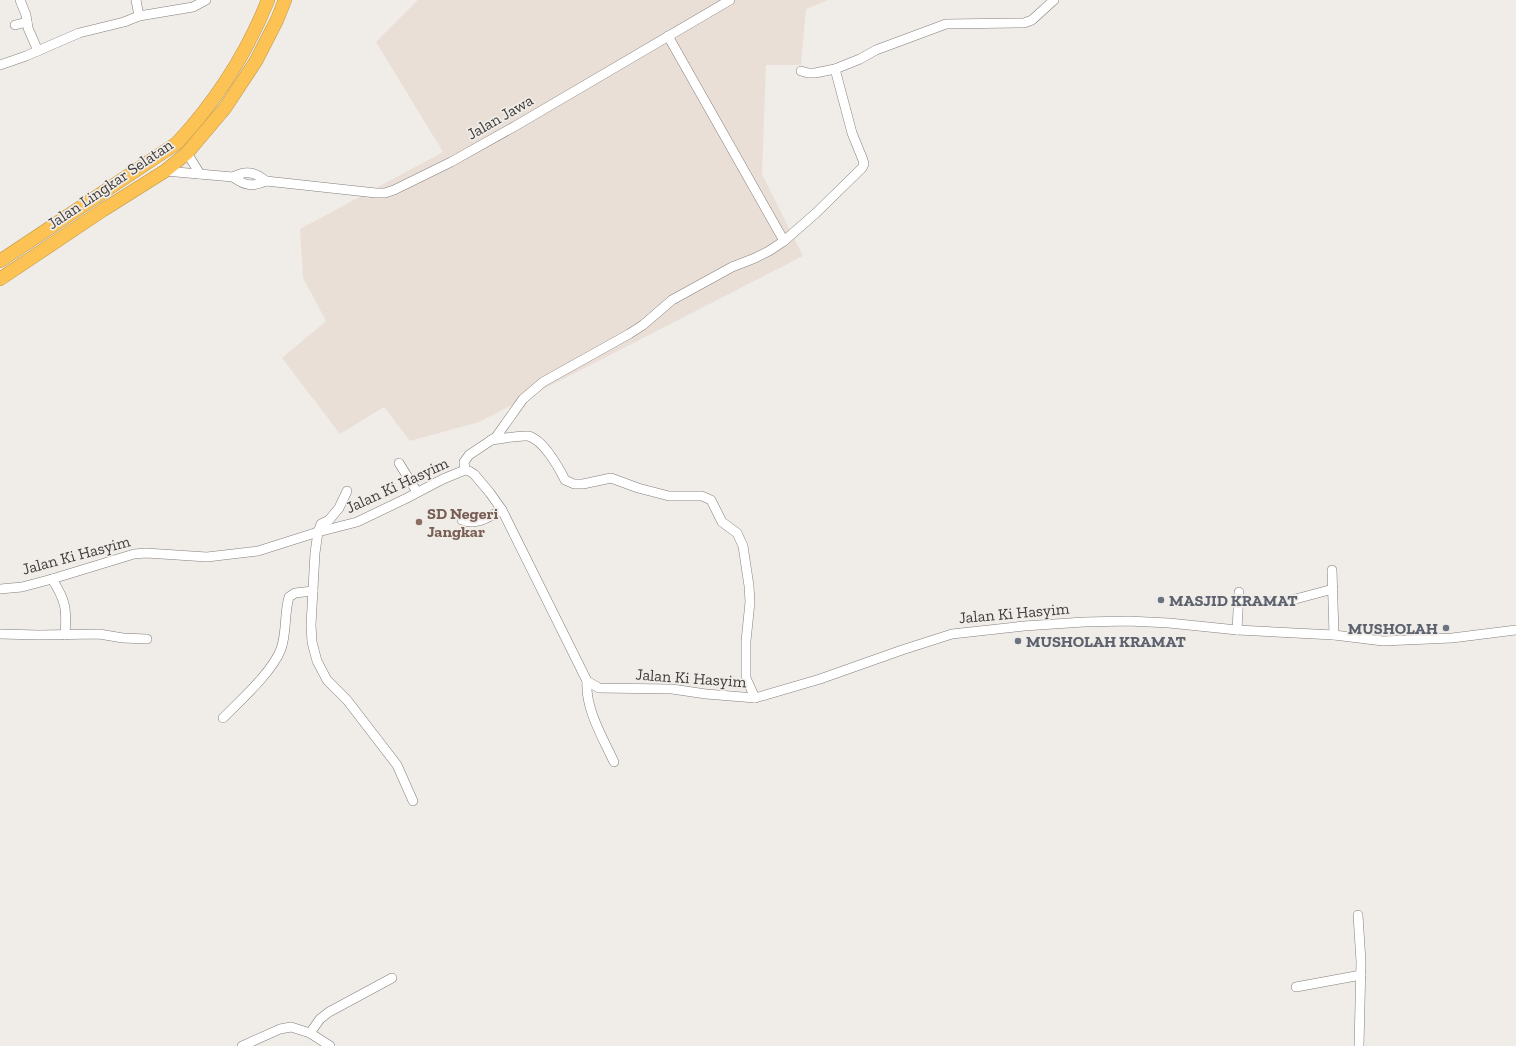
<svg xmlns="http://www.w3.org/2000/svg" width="1516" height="1046" font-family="'Zilla Slab',serif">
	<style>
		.built { fill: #eadfd6 }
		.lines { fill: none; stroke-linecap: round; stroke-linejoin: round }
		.minor-casing { stroke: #837f7c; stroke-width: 10 }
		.highway-casing { stroke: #ba944b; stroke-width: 14 }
		.minor { stroke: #fff; stroke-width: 9 }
		.highway { stroke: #fcc354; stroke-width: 13 }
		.education-dot { fill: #8d6e63; stroke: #f0ece8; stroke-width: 1.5 }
		.worship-dot { fill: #6b7280; stroke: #f0ece8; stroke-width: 1.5 }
		.labels { text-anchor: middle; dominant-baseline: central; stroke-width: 3.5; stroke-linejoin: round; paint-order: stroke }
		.street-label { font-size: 16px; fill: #3e3c3b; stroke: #f0ece8 }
		.education-label { font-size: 16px; font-weight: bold; fill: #785e54; stroke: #f0ece8; text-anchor: start }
		.worship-label { font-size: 16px; font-weight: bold; fill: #5b616d; stroke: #f0ece8; text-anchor: start }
	</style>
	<rect width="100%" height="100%" fill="#f0ece8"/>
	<polygon class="built" points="418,0 828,0 806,9 801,65 766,65 762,174 803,256 479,422 410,441 384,407 340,434 282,358 326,321 303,278 300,229 443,152 376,42"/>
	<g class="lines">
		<defs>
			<g id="minor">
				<polyline points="20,0 26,15 28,28 38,51"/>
				<polyline points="136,0 139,16"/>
				<polyline points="15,25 27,22"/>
				<polyline points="668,36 784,241"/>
				<polyline points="0,65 26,56 79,33 124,22 139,16 193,7 206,0"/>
				<polyline points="801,71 808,73 815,73 835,69 860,59 876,50 946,24 1024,23 1032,20 1054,0"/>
				<polyline points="187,153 200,174"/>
				<path d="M165 171 233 177C246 170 255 172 266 181"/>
				<path d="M233 177C245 186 253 187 266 181L376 193H385L394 190 451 162 517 125 730 0"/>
				<path d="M491 440C503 439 517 435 528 436 543 439 559 468 565 480L574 484H583L611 478 638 488 669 496H702L711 500 722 522 737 533 743 546 749 586 750 602 746 641V678L755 698"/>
				<polyline points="399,463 417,492"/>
				<polyline points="465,470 464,462 469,455 496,437 523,399 543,382 629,334 643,325 672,300 732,267 755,258 769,251 784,241 816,213 862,168 864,164 863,160 852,133 835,69"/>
				<polyline points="347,491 339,508 329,520 321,524 318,532 315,553 311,625 312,642 317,661 327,680 347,700 397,765 413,801"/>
				<path d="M462 520C477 526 488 517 502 510"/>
				<polyline points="1332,570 1334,635"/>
				<path d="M52 579C66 601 67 609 65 635"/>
				<polyline points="0,589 22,587 52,579 134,554 146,553 207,557 258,551 318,532 357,522 407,498 443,479 465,470 469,471 474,474 490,493 502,510 587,681 599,688 672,689 706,694 755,698 820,679 902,650 952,634 1024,626 1084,622 1128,621 1169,623 1237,630 1334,635 1383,641 1452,638 1516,630"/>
				<polyline points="1266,602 1288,601 1333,589"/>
				<polyline points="1237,630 1239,592"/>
				<polyline points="0,634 39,635 99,634 123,638 147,639"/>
				<path d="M587 681C585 709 603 738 614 762"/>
				<path d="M223 718C240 701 273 671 281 649 287 632 284 614 289 597L295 593 313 591"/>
				<polyline points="1358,915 1361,962 1359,1046"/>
				<polyline points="1296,987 1361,975"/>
				<polyline points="310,1033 320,1019 329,1012 392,978"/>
				<polyline points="242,1046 280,1029 291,1027 310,1033 330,1046"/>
			</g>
			<g id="highway">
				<path d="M0 261 177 143C215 102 247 53 268 0"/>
				<polyline points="0,279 103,210 165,171 187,153 225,108 256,61 277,20 285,0"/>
			</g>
		</defs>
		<use href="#minor" class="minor-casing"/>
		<use href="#highway" class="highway-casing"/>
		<use href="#minor" class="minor"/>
		<use href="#highway" class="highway"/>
	</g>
	<circle class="education-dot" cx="419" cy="522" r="4"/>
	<g class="worship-dot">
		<circle cx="1161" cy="600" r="4"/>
		<circle cx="1446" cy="628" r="4"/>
		<circle cx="1018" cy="641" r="4"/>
	</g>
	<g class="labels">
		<g class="street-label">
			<text transform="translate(500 117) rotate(-30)">Jalan Jawa</text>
			<text transform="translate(110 184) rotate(-34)">Jalan Lingkar Selatan</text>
			<text transform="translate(397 485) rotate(-25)">Jalan Ki Hasyim</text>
			<text transform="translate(76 555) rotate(-15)">Jalan Ki Hasyim</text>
			<text transform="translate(1014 613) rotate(-5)">Jalan Ki Hasyim</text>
			<text transform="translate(691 678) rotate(4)">Jalan Ki Hasyim</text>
		</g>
		<g class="education-label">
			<text x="427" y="513">SD Negeri<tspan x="427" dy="18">Jangkar</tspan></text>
		</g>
		<g class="worship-label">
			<text x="1169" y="600">MASJID KRAMAT</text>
			<text x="1438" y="628" text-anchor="end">MUSHOLAH</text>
			<text x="1026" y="641">MUSHOLAH KRAMAT</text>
		</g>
	</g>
</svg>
